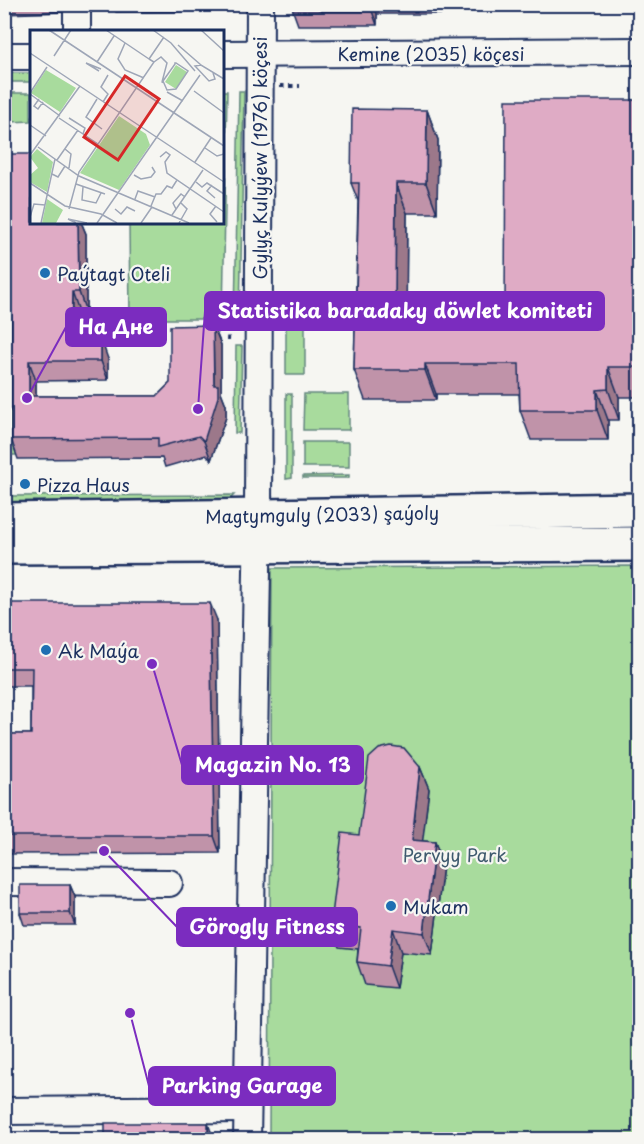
<svg xmlns="http://www.w3.org/2000/svg" width="644" height="1144" font-family="'Playpen Sans',sans-serif">
	<style>
		.green { fill: #a8db9d; stroke: #62857e; stroke-width: 1.5 }
		.lines { fill: none; stroke-linecap: round; stroke-linejoin: round }
		.minor-casing { stroke: #1b2f5e; stroke-width: 30 }
		.major-casing { stroke: #1b2f5e; stroke-width: 38 }
		.path { stroke: #1b2f5e; stroke-width: 4; stroke-dasharray: 4.5 4.5; stroke-linecap: butt }
		.minor { stroke: #f6f6f2; stroke-width: 26 }
		.major { stroke: #f6f6f2; stroke-width: 33 }
		.wall { fill: #c093a9; stroke: #1b2f5e; stroke-width: 1.5 }
		.shaded-wall { fill: #9c788a; stroke: #1b2f5e; stroke-width: 1.5 }
		.building { fill: #dfabc5; stroke: #1b2f5e; stroke-width: 1.5 }
		.poi-dot { fill: #1f6fb2; stroke: #f6f6f2; stroke-width: 2 }
		.labels { text-anchor: middle; dominant-baseline: central; stroke-width: 4.5; stroke-linejoin: round; paint-order: stroke }
		.street-label { font-size: 18px; fill: #1b2f5e; stroke: #f6f6f2 }
		.poi-label { font-size: 18px; fill: #1b2f5e; stroke: #f6f6f2; text-anchor: start }
		.park-label { font-size: 18px; fill: #3e5a6e; stroke: #f6f6f2 }
		.inset-road { fill: none; stroke: #9ea6b7; stroke-width: 1.5 }
		.view { fill: #d62828; fill-opacity: 0.15; stroke: #d62828; stroke-width: 3 }
		.inset-edge { fill: none; stroke: #1b2f5e; stroke-width: 3 }
		.leader { fill: none; stroke: #7b2cbf; stroke-width: 2 }
		.callout-dot { fill: #7b2cbf; stroke: #f6f6f2; stroke-width: 2 }
		.callout { fill: #7b2cbf; stroke: #7b2cbf; stroke-width: 2 }
		.callout-label { font-size: 20px; text-anchor: middle; font-weight: bold; fill: #fff }
	</style>
	<rect width="100%" height="100%" fill="#f6f6f2"/>
	<filter id="ink" filterUnits="userSpaceOnUse"><feTurbulence type="fractalNoise" baseFrequency=".0167" numOctaves="2"/><feDisplacementMap in="SourceGraphic" scale="12" xChannelSelector="R" yChannelSelector="G"/><feConvolveMatrix kernelMatrix="1 2 1 2 8 2 1 2 1" color-interpolation-filters="sRGB"/></filter>
	<g filter="url(#ink)">
		<g class="green">
			<rect x="5" y="73" width="26" height="9"/>
			<polygon points="222,91 227,91 223,319 130,319 129,222 222,222"/>
			<polygon points="239,91 244,91 240,319 235,319"/>
			<polygon points="4,93 31,93 31,121 10,122 10,97 5,97"/>
			<rect x="286" y="304" width="19" height="71"/>
			<polygon points="4,340 17,340 17,455 5,455"/>
			<polygon points="236,346 242,346 240,433 235,433"/>
			<polygon points="286,394 292,394 292,478 286,479"/>
			<polygon points="304,394 349,394 349,430 303,430"/>
			<rect x="303" y="442" width="46" height="25"/>
			<polygon points="349,475 349,478 303,478 303,476"/>
			<polygon points="234,495 228,501 5,503 4,496"/>
			<polygon points="639,566 639,1139 269,1140 272,568"/>
		</g>
		<g class="lines">
			<defs>
				<g id="minor">
					<polyline points="77,4 77,32"/>
					<polyline points="222,54 640,51"/>
					<polyline points="4,56 32,56"/>
					<polyline points="4,882 169,883"/>
					<polyline points="4,1111 247,1109"/>
					<polyline points="247,1140 258,514 260,4"/>
				</g>
				<g id="major">
					<polyline points="4,520 640,510"/>
					<polyline points="4,547 640,544"/>
				</g>
			</defs>
			<use href="#minor" class="minor-casing"/>
			<use href="#major" class="major-casing"/>
			<g class="path">
				<polyline points="280,86 300,86"/>
				<polyline points="228,341 229,319"/>
			</g>
			<use href="#minor" class="minor"/>
			<use href="#major" class="major"/>
		</g>
		<g class="wall">
			<polygon points="4,4 63,4 62,12 4,14"/>
			<polygon points="114,4 234,4 234,11 116,12"/>
			<polygon points="293,4 444,4 444,14 377,14 377,25 298,25 293,11"/>
			<polygon points="639,106 639,397 619,397 619,420 608,420 608,440 531,440 520,410 519,394 436,394 436,400 365,400 354,370 358,201 351,183 427,110 438,140 437,213 407,213 406,300 426,308 505,309"/>
			<polygon points="4,154 32,222 81,222 86,234 86,312 79,312 78,339 108,359 108,380 36,381 36,396 157,396 170,383 213,325 221,345 221,392 226,405 226,417 211,460 206,455 165,467 162,458 18,459 11,439 11,313 4,313"/>
			<polygon points="4,603 217,620 220,853 4,854 4,734 31,734 31,686 4,686"/>
			<polygon points="420,767 429,789 422,841 435,842 443,865 432,955 401,952 396,988 365,985 357,962 358,949 339,947 331,924 359,835"/>
			<polygon points="70,885 75,897 75,925 24,925 20,913"/>
		</g>
		<g class="shaded-wall">
			<polygon points="59,4 63,4 62,12"/>
			<polygon points="372,4 374,4 377,14 377,25 372,11"/>
			<polygon points="440,4 444,4 444,14"/>
			<polygon points="637,100 639,106 639,322 636,312"/>
			<polygon points="427,110 438,140 437,213 426,183"/>
			<polygon points="396,183 407,213 406,330 395,300"/>
			<polygon points="78,222 81,222 86,234 86,312 79,292"/>
			<polygon points="72,292 79,312 78,359 71,339"/>
			<polygon points="213,325 221,345 221,392 226,405 226,417 211,460 204,441 214,385"/>
			<polygon points="101,339 108,359 108,380 101,361"/>
			<polygon points="29,361 36,381 36,416 29,396"/>
			<polygon points="425,364 436,394 436,400 425,370"/>
			<polygon points="608,367 619,397 619,420 608,389"/>
			<polygon points="597,390 608,420 608,440 597,410"/>
			<polygon points="210,603 217,620 220,853 214,836"/>
			<polygon points="420,767 429,789 420,862 412,840"/>
			<polygon points="435,842 443,865 432,955 424,933"/>
			<polygon points="70,885 75,897 75,925 70,913"/>
			<polygon points="393,929 401,952 396,988 388,966"/>
			<polygon points="208,1123 214,1140 208,1140"/>
		</g>
		<g class="building">
			<rect x="293" y="4" width="79" height="7"/>
			<polygon points="506,100 637,100 636,312 639,312 639,367 608,367 608,389 597,390 597,410 520,410 519,364 425,364 425,370 354,370 359,183 351,183 352,109 427,110 426,183 396,183 395,300 423,300 423,308 505,309"/>
			<polygon points="4,154 32,154 32,222 78,222 79,292 72,292 71,339 101,339 101,361 29,361 29,396 157,396 170,383 170,326 213,325 214,385 218,385 218,397 204,441 199,436 158,447 158,438 11,439 11,293 4,293"/>
			<polygon points="4,603 210,603 214,836 4,836 4,734 31,734 32,668 4,668"/>
			<polygon points="391,746 404,748 420,767 412,840 435,842 424,933 393,929 388,966 357,962 361,928 331,924 342,833 359,835 369,758 379,749"/>
			<rect x="20" y="885" width="50" height="28"/>
			<rect x="105" y="1123" width="103" height="17"/>
		</g>
	</g>
	<g class="poi-dot">
		<circle cx="45" cy="273" r="6"/>
		<circle cx="25" cy="484" r="6"/>
		<circle cx="46" cy="650" r="6"/>
		<circle cx="391" cy="906" r="6"/>
	</g>
	<g class="labels">
		<g class="street-label">
			<text x="431" y="53">Kemine (2035) köçesi</text>
			<text transform="translate(259 158) rotate(-90)">Gylyç Kulyýew (1976) köçesi</text>
			<text transform="translate(322 514) rotate(-1)">Magtymguly (2033) şaýoly</text>
		</g>
		<g class="poi-label">
			<text x="57" y="273">Paýtagt Oteli</text>
			<text x="37" y="484">Pizza Haus</text>
			<text x="58" y="650">Ak Maýa</text>
			<text x="403" y="906">Mukam</text>
		</g>
		<g class="park-label">
			<text x="455" y="854">Pervyy Park</text>
		</g>
	</g>
	<g transform="translate(30 30)">
		<rect width="194" height="194" fill="#f6f6f2"/>
		<path d="M146 35 157 42 146 59 135 52ZM16 40 46 58 30 82 1 63ZM89 86 116 104 120 115 89 160 50 143ZM7 119 23 132 17 162 0 152V145L8 138 0 127ZM17 169 33 180 26 193H12Z" fill="#a8db9d"/>
		<path class="inset-road" d="M19 0 194 116M76 0 119 29M123 0 141 13 165 41M171 0 194 21M95 13 88 29 95 40 114 48M148 15 171 35M0 23 194 152M24 26 41 0M119 29 134 7M67 32 84 6M124 32 131 27 137 33 132 52M69 41 56 33 71 39M183 43 185 49 179 51 165 36 171 35 194 49M132 53 133 51 145 34V33H146L158 41 146 59 137 60 133 51M164 61 194 83M137 62 153 71M0 63 17 37M0 64 30 86M9 69 4 76 8 79 13 72M67 69 56 87 72 99M73 72 78 64 71 57 78 45M29 88 68 114M39 88 55 98 53 104M0 95 16 106M8 117 49 146 159 193M175 118 187 126 194 124M35 119 41 124 39 138M0 125 50 56M130 127 136 122 140 125 135 132 137 143 194 182M27 130 48 100M165 132 181 108M22 144 28 147 35 136M104 145 111 149 121 147 125 142 122 137M166 152 172 157 177 153 194 164M0 153 35 176 71 184 87 193M46 154 75 164M182 155 177 161 185 168M53 157 52 170 66 173 71 163M105 169 108 161 125 167M121 176 126 164H131L137 156 142 158 147 150M186 176 180 184 187 192M39 179 49 142 124 32 119 29M85 179 91 184 97 177 105 181M146 179 143 173 151 164 155 167M142 185 173 140M0 187 4 174 15 175M11 193 25 129M46 193 38 189 57 193M67 193 170 45M111 193 122 177M149 193 157 179 151 173"/>
		<path class="view" d="M95 46 129 69 88 130 54 107Z"/>
		<rect width="194" height="194" class="inset-edge"/>
	</g>
	<path class="leader" d="M198 409L205 311M27 398L66 327M152 664L182 765M104 851L177 927M130 1013L149 1086"/>
	<g class="callout-dot">
		<circle cx="198" cy="409" r="6"/>
		<circle cx="27" cy="398" r="6"/>
		<circle cx="152" cy="664" r="6"/>
		<circle cx="104" cy="851" r="6"/>
		<circle cx="130" cy="1013" r="6"/>
	</g>
	<g class="callout">
		<rect x="205" y="292" width="399" height="38" rx="6"/>
		<rect x="66" y="308" width="100" height="38" rx="6"/>
		<rect x="182" y="746" width="181" height="38" rx="6"/>
		<rect x="177" y="908" width="180" height="38" rx="6"/>
		<rect x="149" y="1067" width="186" height="38" rx="6"/>
	</g>
	<g class="callout-label">
		<text x="405" y="318">Statistika baradaky döwlet komiteti</text>
		<text x="116" y="334">На Дне</text>
		<text x="273" y="772">Magazin No. 13</text>
		<text x="267" y="934">Görogly Fitness</text>
		<text x="242" y="1093">Parking Garage</text>
	</g>
	<rect width="644" height="1144" fill="none" stroke="#f6f6f2" stroke-width="24"/>
	<rect x="12" y="12" width="620" height="1120" fill="none" stroke="#1b2f5e" stroke-width="2" filter="url(#ink)"/>
</svg>
